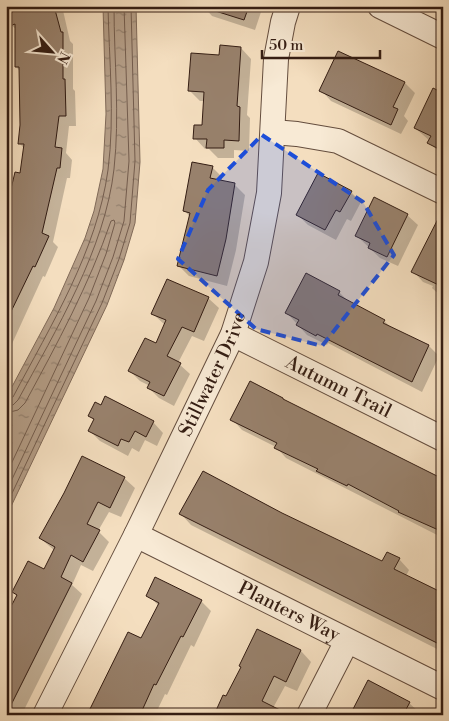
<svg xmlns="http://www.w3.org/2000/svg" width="449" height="721" font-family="'Libre Bodoni',serif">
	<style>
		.water { fill: url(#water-ripples); stroke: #806957 }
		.shadow { fill: #0003 }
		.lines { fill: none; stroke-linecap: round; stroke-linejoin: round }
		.shore { stroke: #745c4c; stroke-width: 1 }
		.building { fill: #98816c; stroke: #341d13 }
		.minor-casing { stroke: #644d3e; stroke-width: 26 }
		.minor { stroke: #f8ead5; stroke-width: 24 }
		.marked { fill: #1d4ed8; fill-opacity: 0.2; stroke: #1d4ed8; stroke-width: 4; stroke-dasharray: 10 6; stroke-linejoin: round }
		.labels { text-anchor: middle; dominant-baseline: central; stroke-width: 4.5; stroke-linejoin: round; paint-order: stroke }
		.street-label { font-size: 19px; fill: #341d13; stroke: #f8ead5 }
	</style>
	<defs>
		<pattern id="water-ripples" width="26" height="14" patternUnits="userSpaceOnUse" patternTransform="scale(1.25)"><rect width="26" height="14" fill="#b39c85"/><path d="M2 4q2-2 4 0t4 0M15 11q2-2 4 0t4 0" fill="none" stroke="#927f6c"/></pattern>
	</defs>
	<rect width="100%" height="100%" fill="#f4debf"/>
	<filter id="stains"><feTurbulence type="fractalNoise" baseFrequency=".004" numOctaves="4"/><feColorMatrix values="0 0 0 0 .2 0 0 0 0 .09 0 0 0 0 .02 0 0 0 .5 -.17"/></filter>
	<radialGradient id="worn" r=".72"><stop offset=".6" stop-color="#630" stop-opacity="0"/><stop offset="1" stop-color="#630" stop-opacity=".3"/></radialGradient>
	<polygon class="water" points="103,6 136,6 140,162 135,223 124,260 107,305 6,517 6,398 54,308 85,238 94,211 103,169 106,114"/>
	<g class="shadow">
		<polygon points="7,6 62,6 70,41 73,44 73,89 75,91 76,126 69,126 66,153 72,160 70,178 67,178 53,242 58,247 45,277 43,276 6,357 6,215 21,175 24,148 19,143 22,125 20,71 16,67 16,29 11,25"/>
		<polygon points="203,6 263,6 255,30 212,16"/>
		<polygon points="241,48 251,59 247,115 250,118 249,151 234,150 234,158 218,158 209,149 205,149 195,138 204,126 205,101 200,101 189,90 221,56"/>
		<polygon points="339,52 405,83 415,93 404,116 408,121 401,134 331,101 321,90"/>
		<polygon points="443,94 443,155 429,143 430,141 415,128"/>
		<polygon points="212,167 222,177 222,182 234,184 245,195 236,250 227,286 189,276 179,266 190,217 185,211"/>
		<polygon points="351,192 361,202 351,221 347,219 336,240 308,225 298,215"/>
		<polygon points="407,215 418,225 398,266 380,258 357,236"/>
		<polygon points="443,231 443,298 432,288 433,286 423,282 413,271"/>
		<polygon points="339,292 349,302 384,321 392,328 429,346 439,356 422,392 328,343 327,345 307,335 287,313"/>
		<polygon points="208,298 219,308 204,341 192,336 178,363 190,374 174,406 159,398 149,388 150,386 140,381 130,371 156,345 165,325 153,314"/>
		<polygon points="286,402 443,480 443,538 286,458 276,447 242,430 232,419"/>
		<polygon points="101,407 153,422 163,433 157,446 145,440 139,452 132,448 128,456 100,441 90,431 95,421 90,416"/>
		<polygon points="124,478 135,488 121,517 109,512 98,531 109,542 93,571 81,565 72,585 82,594 22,714 10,708 6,715 6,619 18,596 14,592 45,571 55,551 40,538"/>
		<polygon points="181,514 282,514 383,563 399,559 409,570 406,576 443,593 443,652 191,525"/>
		<polygon points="148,595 201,601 211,611 194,647 191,645 167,695 165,694 155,715 87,715 142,640 159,606"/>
		<polygon points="257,631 301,651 311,662 297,691 285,686 273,708 227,698"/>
		<polygon points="409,703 420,713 419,715 354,715"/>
	</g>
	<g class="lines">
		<g class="shore">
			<path d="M6 399 13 397C51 325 97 251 108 170 115 116 109 60 108 6"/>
			<path d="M6 406 13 405 18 400C56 330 105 249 114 169 120 115 114 61 114 6"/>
			<path d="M6 413 18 410 25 403C57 344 89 285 111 221L114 220 115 223 106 254 89 298 6 475"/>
			<polyline points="6,492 96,301 113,257 124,221 129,161 124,6"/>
			<polyline points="6,506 102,303 119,259 130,223 135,161 131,6"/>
		</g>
	</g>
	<g class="building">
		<polygon points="6,6 54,6 61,32 63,32 63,79 65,79 66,116 59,116 55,147 62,148 60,168 57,168 42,233 49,236 35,267 33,266 6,322 6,210 15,172 20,173 24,144 18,144 20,125 19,67 15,67 15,24 10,26"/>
		<polygon points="210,6 249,6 244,20 209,9"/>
		<polygon points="220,45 241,47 237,106 240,107 239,141 224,140 224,148 206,148 207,139 193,139 194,125 202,125 204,92 188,91 191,53 219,55"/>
		<polygon points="338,51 405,82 393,107 398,109 391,125 319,91"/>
		<polygon points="433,88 443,93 443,151 427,143 431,136 414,128"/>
		<polygon points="192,162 213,166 210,178 235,183 226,239 217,276 177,266 190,213 183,211"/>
		<polygon points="318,173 352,191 340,212 336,210 325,230 296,215"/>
		<polygon points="374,197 408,214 387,257 368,248 370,243 355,236"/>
		<polygon points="443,209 443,287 411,272"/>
		<polygon points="306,273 340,291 338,295 385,320 383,323 429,345 412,382 317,334 316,336 296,325 299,320 285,313"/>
		<polygon points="167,279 209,297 194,332 182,327 167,356 181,363 164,396 147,388 150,382 128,371 145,338 156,343 166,320 151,314"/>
		<polygon points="250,381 283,398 283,399 443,479 443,532 398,512 399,511 348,484 347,486 316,471 318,469 274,448 277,443 230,420"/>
		<polygon points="105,396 154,421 146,437 135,431 129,442 121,439 118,446 88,431 94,419 88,416 95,402 101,405"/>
		<polygon points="82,456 125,477 110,508 98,502 87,524 100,530 83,562 71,555 61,577 72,583 6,715 6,616 17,595 12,592 28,561 44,569 55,547 39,538 64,493"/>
		<polygon points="203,471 282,513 382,561 387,552 400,558 394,569 443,593 443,646 179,514"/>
		<polygon points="155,577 202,600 183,637 181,636 156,685 154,684 140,715 87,715 128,632 141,638 159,603 146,596"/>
		<polygon points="257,629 301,650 286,682 274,676 262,701 290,715 214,715 223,695 226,696 241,667 239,666"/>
		<polygon points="368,680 410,702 403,715 350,715"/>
	</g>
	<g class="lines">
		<defs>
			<g id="minor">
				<polyline points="380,6 443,37"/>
				<polyline points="273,132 297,134 338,141 443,192"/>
				<path id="s1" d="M233 334 443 439"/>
				<path id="s2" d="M136 535 443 688"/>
				<path id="s3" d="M45 715 136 535 233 334 256 262 269 193 276 59 283 22 288 6"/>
				<polyline points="309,715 347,641"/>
			</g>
		</defs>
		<use href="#minor" class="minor-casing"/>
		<use href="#minor" class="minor"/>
	</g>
	<path class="marked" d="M262 135 363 202 394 255 322 346 256 329 178 259 208 190Z"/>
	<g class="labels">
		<g class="street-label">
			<text stroke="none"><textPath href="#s3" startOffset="380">Stillwater Drive</textPath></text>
			<text stroke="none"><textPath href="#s1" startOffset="118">Autumn Trail</textPath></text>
			<text stroke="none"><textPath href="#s2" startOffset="171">Planters Way</textPath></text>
		</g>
	</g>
	<rect width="449" height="721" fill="none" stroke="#f4debf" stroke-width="25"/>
	<rect x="8" y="8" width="434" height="706" fill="none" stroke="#341d13" stroke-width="2.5"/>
	<rect x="12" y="12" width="424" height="696" fill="none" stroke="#341d13"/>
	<g transform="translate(52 52) rotate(117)" stroke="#f8ead5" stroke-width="4" paint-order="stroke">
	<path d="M0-4L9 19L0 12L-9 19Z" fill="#341d13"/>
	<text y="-8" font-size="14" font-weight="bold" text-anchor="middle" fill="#341d13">N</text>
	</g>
	<path d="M262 50v8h118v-8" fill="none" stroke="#341d13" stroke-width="2.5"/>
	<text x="269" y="50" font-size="15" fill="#341d13" stroke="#f8ead5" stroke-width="4" paint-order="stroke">50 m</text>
	<rect width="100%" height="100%" filter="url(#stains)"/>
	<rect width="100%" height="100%" fill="url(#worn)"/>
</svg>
